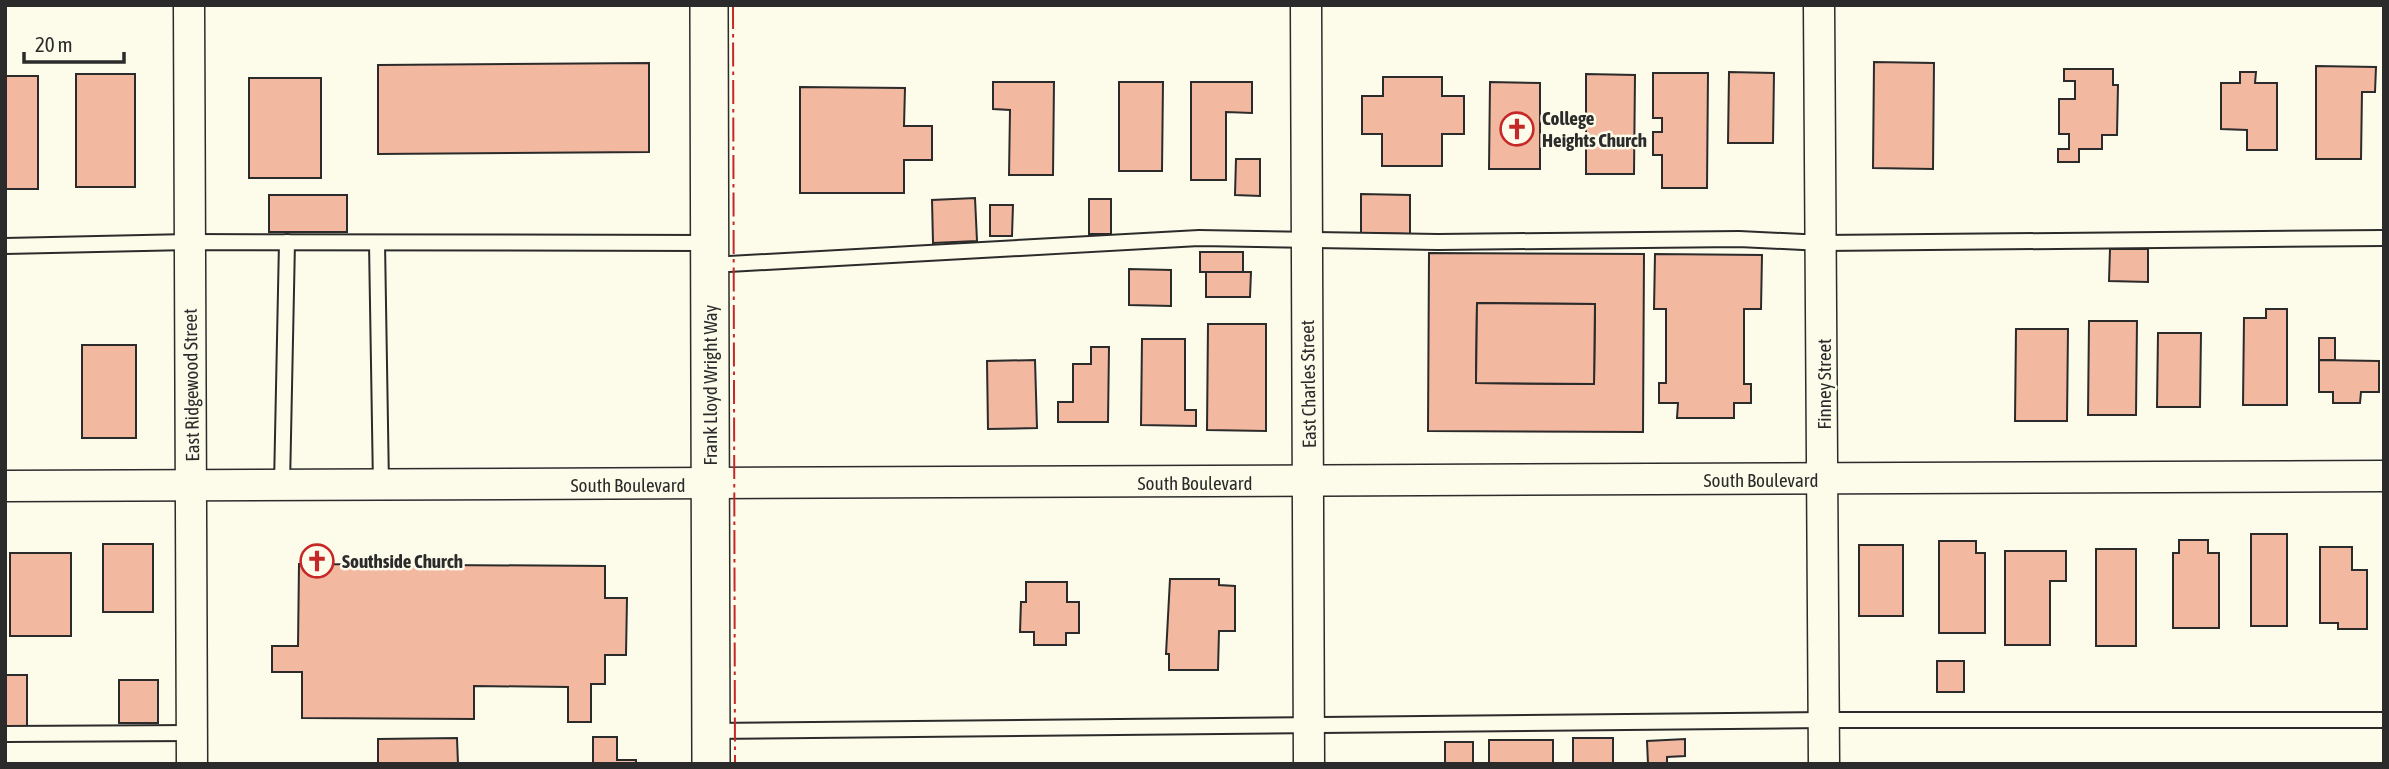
<svg xmlns="http://www.w3.org/2000/svg" width="2389" height="769" font-family="'Asap Condensed',sans-serif">
	<style>
		.building { fill: #f2b8a0; stroke: #2b2b2b; stroke-width: 2; fill-rule: evenodd }
		.lines { fill: none; stroke-linecap: round; stroke-linejoin: round }
		.service-casing { stroke: #2b2b2b; stroke-width: 18 }
		.minor-casing { stroke: #2b2b2b; stroke-width: 33 }
		.tertiary-casing { stroke: #2b2b2b; stroke-width: 40 }
		.service { stroke: #fdfbea; stroke-width: 14 }
		.minor { stroke: #fdfbea; stroke-width: 30 }
		.tertiary { stroke: #fdfbea; stroke-width: 37 }
		.power { stroke: #c62828; stroke-width: 2; stroke-dasharray: 24 5 3.5 5; stroke-linecap: butt }
		.labels { text-anchor: middle; dominant-baseline: central; stroke-width: 5; stroke-linejoin: round; paint-order: stroke }
		.poi-label { font-size: 19px; font-weight: bold; fill: #2b2b2b; stroke: #fdfbea; text-anchor: start }
		.street-label { font-size: 19px; fill: #2b2b2b; stroke: #fdfbea }
	</style>
	<rect width="100%" height="100%" fill="#fdfbea"/>
	<g class="building">
		<polygon points="1874,62 1934,63 1933,169 1873,168"/>
		<polygon points="649,63 649,152 378,154 378,65"/>
		<polygon points="2316,66 2376,67 2375,92 2362,92 2361,159 2316,159"/>
		<polygon points="2064,69 2113,69 2113,85 2118,85 2117,135 2102,135 2102,149 2079,149 2079,162 2058,162 2058,149 2069,149 2069,134 2059,134 2059,99 2075,99 2075,81 2064,81"/>
		<polygon points="1729,72 1774,73 1773,143 1728,143"/>
		<polygon points="2240,72 2256,72 2255,83 2277,83 2277,150 2247,150 2247,130 2221,129 2221,83 2240,83"/>
		<polygon points="1653,73 1708,73 1707,188 1662,188 1662,155 1653,155 1653,132 1662,132 1662,118 1653,118"/>
		<rect x="76" y="74" width="59" height="113"/>
		<polygon points="1586,74 1635,75 1634,174 1586,174"/>
		<rect x="5" y="76" width="33" height="113"/>
		<polygon points="1383,77 1442,77 1442,96 1464,96 1464,134 1442,134 1442,166 1382,166 1382,134 1362,134 1362,96 1383,96"/>
		<rect x="249" y="78" width="72" height="100"/>
		<polygon points="993,82 1054,82 1053,175 1009,175 1010,110 993,109"/>
		<polygon points="1119,82 1163,82 1162,171 1119,171"/>
		<polygon points="1191,82 1252,82 1252,113 1226,112 1226,180 1191,180"/>
		<polygon points="1490,82 1540,83 1540,169 1489,169"/>
		<polygon points="800,87 905,88 904,126 932,126 932,160 904,160 904,193 800,193"/>
		<polygon points="1236,159 1260,159 1260,196 1235,195"/>
		<polygon points="1361,194 1410,195 1410,234 1361,233"/>
		<rect x="269" y="195" width="78" height="37"/>
		<polygon points="975,198 977,241 933,243 932,200"/>
		<rect x="1089" y="199" width="22" height="35"/>
		<polygon points="990,205 1013,205 1012,236 990,236"/>
		<polygon points="2110,249 2148,249 2148,282 2109,281"/>
		<rect x="1200" y="252" width="43" height="20"/>
		<path d="M1429 253 1644 254 1643 432 1428 431ZM1477 303 1595 304 1594 384 1476 383Z"/>
		<polygon points="1655,254 1762,255 1761,309 1744,309 1744,384 1751,384 1751,403 1734,403 1734,418 1677,418 1678,403 1659,403 1659,383 1666,383 1666,309 1654,309"/>
		<polygon points="1129,269 1171,270 1171,306 1129,305"/>
		<polygon points="1206,272 1251,272 1250,297 1206,297"/>
		<polygon points="1477,303 1595,304 1594,384 1476,383"/>
		<polygon points="2266,309 2287,309 2287,405 2243,405 2244,318 2266,318"/>
		<polygon points="2089,321 2137,321 2136,415 2088,415"/>
		<polygon points="1208,324 1266,324 1266,431 1207,430"/>
		<polygon points="2016,329 2068,329 2067,421 2015,421"/>
		<polygon points="2158,333 2201,333 2200,407 2157,407"/>
		<rect x="2319" y="338" width="16" height="22"/>
		<polygon points="1142,339 1185,339 1185,410 1196,410 1196,426 1141,425"/>
		<rect x="82" y="345" width="54" height="93"/>
		<polygon points="1091,347 1109,347 1108,422 1058,422 1058,402 1073,402 1073,364 1091,364"/>
		<polygon points="1035,360 1037,428 988,429 987,361"/>
		<polygon points="2319,360 2379,361 2379,392 2361,392 2360,403 2333,403 2333,392 2319,392"/>
		<rect x="2251" y="534" width="36" height="92"/>
		<polygon points="2179,540 2208,540 2208,553 2219,553 2219,628 2173,628 2173,553 2179,553"/>
		<polygon points="1939,541 1976,541 1976,553 1985,553 1985,633 1939,633"/>
		<rect x="103" y="544" width="50" height="68"/>
		<rect x="1859" y="545" width="44" height="71"/>
		<polygon points="2320,547 2352,547 2352,570 2367,570 2367,629 2338,629 2338,623 2320,623"/>
		<rect x="2096" y="549" width="40" height="97"/>
		<polygon points="2005,551 2066,551 2066,581 2050,581 2050,645 2005,645"/>
		<rect x="10" y="553" width="61" height="83"/>
		<polygon points="299,564 605,566 605,598 627,598 626,655 605,655 605,684 591,684 591,722 568,722 568,687 474,686 474,719 302,718 302,672 272,672 272,646 298,646"/>
		<polygon points="1170,579 1219,579 1219,585 1235,586 1235,631 1219,631 1218,670 1169,670 1169,654 1166,654"/>
		<polygon points="1026,582 1067,582 1067,602 1079,602 1079,633 1066,633 1066,645 1034,645 1034,632 1020,632 1021,602 1026,602"/>
		<rect x="1937" y="661" width="27" height="31"/>
		<rect x="5" y="675" width="22" height="51"/>
		<rect x="119" y="680" width="39" height="43"/>
		<polygon points="593,737 617,737 617,760 636,760 636,764 475,764 593,763"/>
		<polygon points="457,738 458,764 378,764 378,739"/>
		<rect x="1573" y="738" width="40" height="26"/>
		<polygon points="1685,739 1685,756 1667,757 1667,764 1648,764 1647,741"/>
		<rect x="1489" y="740" width="64" height="24"/>
		<rect x="1445" y="742" width="28" height="22"/>
	</g>
	<g class="lines">
		<defs>
			<g id="service">
				<polyline points="377,243 381,485"/>
				<polyline points="5,246 189,242 708,243"/>
				<polyline points="711,265 1199,238 1438,242 1739,239 1823,243 2384,238"/>
				<polyline points="282,485 287,242"/>
				<polyline points="712,731 1824,720 2384,720"/>
				<polyline points="5,734 192,733"/>
			</g>
			<g id="minor">
				<polyline points="189,5 192,764"/>
				<polyline points="1306,5 1309,764"/>
				<polyline points="1819,5 1824,764"/>
				<polyline points="5,486 2384,476"/>
			</g>
			<polyline id="tertiary" points="709,5 711,764"/>
		</defs>
		<use href="#service" class="service-casing"/>
		<use href="#minor" class="minor-casing"/>
		<use href="#tertiary" class="tertiary-casing"/>
		<use href="#service" class="service"/>
		<use href="#minor" class="minor"/>
		<use href="#tertiary" class="tertiary"/>
		<polyline class="power" points="733,5 735,764"/>
	</g>
	<defs>
		<symbol id="church-ring" viewBox="-11 -11 22 22"><circle r="9.5" fill="#fdfbea" stroke="#c62828" stroke-width="1.5"/><path d="M-1.2-6h2.4v3.5h3.3v2.4h-3.3V6h-2.4V-.1h-3.3v-2.4h3.3Z" fill="#c62828"/></symbol>
	</defs>
	<g fill-rule="evenodd">
		<use href="#church-ring" x="1498" y="110" width="38" height="38"/>
		<use href="#church-ring" x="298" y="542" width="38" height="38"/>
	</g>
	<g class="labels">
		<g class="poi-label">
			<text x="1542" y="118">College<tspan x="1542" dy="22">Heights Church</tspan></text>
			<text x="342" y="561">Southside Church</text>
		</g>
		<g class="street-label">
			<text transform="translate(1308 384) rotate(-91)">East Charles Street</text>
			<text transform="translate(1824 384) rotate(-90)">Finney Street</text>
			<text transform="translate(191 385) rotate(-91)">East Ridgewood Street</text>
			<text transform="translate(710 385) rotate(-90)">Frank Lloyd Wright Way</text>
			<text x="1761" y="480">South Boulevard</text>
			<text x="1195" y="483">South Boulevard</text>
			<text x="628" y="485">South Boulevard</text>
		</g>
	</g>
	<rect width="2389" height="769" fill="none" stroke="#2b2b2b" stroke-width="14"/>
	<path d="M24 52v10h100v-10" fill="none" stroke="#2b2b2b" stroke-width="3.5"/>
	<text x="35" y="52" font-size="21" fill="#2b2b2b" stroke="#fdfbea" stroke-width="5" paint-order="stroke">20 m</text>
</svg>
